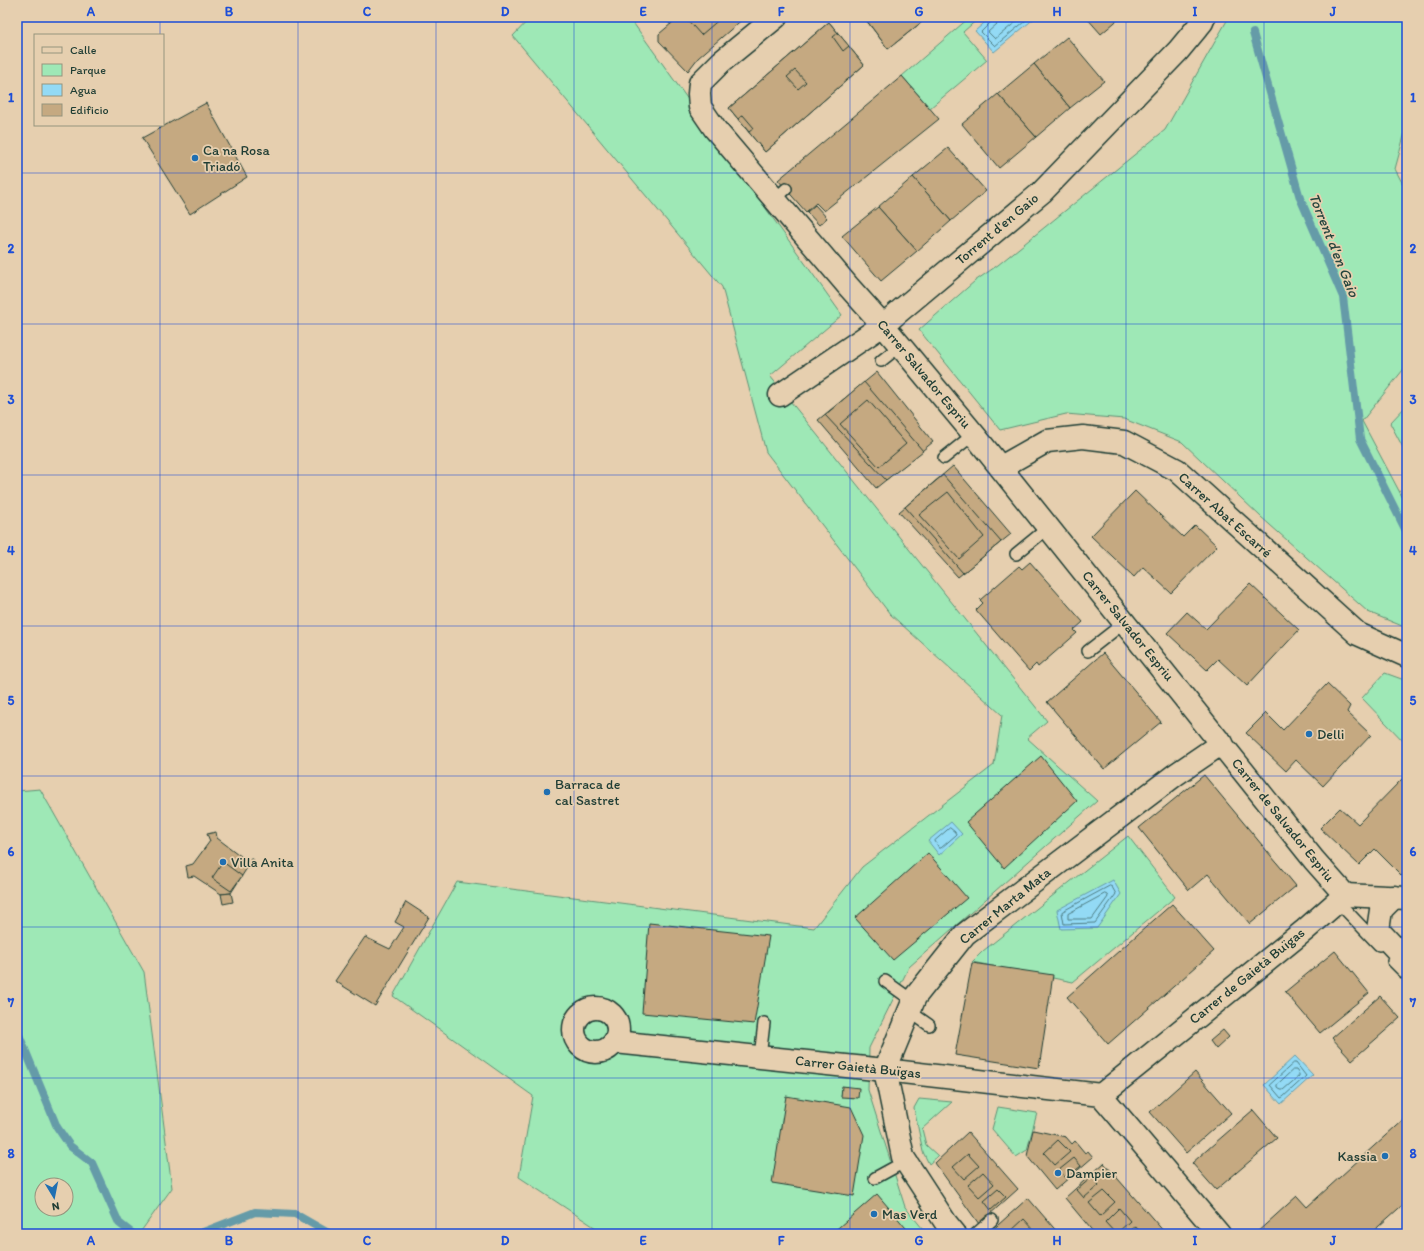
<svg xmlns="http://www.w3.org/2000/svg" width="1424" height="1251" font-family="Itim,sans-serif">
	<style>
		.green { fill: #9ee8b6; stroke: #5e9275; fill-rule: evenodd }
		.water { fill: #93daf5; stroke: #659ba8 }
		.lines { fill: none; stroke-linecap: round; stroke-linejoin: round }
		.shore { stroke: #4d7c81; stroke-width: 1 }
		.stream { stroke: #659ba8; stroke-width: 8 }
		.building { fill: #c5a981; stroke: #1f3d34 }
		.lane-casing { stroke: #1f3d34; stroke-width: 14 }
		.street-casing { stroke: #1f3d34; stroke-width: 25 }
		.lane { stroke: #e6cfaf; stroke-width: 11 }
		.street { stroke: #e6cfaf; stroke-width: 22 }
		.grid { fill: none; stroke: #1d4ed8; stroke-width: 1; stroke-opacity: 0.55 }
		.poi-dot { fill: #1f6fb2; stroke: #e6cfaf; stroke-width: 1.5 }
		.labels { text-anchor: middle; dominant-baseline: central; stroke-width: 3.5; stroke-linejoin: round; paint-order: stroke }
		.poi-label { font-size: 14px; fill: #1f3d34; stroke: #e6cfaf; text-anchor: start }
		.street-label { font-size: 14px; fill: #1f3d34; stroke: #e6cfaf }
		.water-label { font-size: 15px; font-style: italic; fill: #25453e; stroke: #e6cfaf }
		.neatline { fill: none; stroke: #1d4ed8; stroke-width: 1.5 }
		.grid-label { font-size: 13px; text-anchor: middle; font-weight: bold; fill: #1d4ed8 }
	</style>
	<rect width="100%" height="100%" fill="#e6cfaf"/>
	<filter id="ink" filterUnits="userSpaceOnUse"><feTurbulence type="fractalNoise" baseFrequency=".025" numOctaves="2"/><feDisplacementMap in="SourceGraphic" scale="8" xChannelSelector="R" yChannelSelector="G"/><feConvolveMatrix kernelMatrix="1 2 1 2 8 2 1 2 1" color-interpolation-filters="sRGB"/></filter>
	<g filter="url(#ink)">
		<g class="green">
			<polygon points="531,17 629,17 842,315 770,376 1047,721 1027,738 1097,801 909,967 869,1048 868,1090 905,1207 927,1234 605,1234 519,1177 533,1096 393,996 457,882 814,928 862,867 994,765 1002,715 890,614 766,452 722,287 513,36"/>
			<polygon points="970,17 980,17 963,32 987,60 930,108 902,76"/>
			<polygon points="1229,17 1407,17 1407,125 1395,169 1407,192 1407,365 1362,421 1407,506 1407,628 1368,612 1261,517 1182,442 1124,419 1066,414 1000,430 919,330 975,281 998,265 1165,130"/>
			<polygon points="1407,405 1407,455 1390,423"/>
			<polygon points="1385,673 1407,681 1407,745 1362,698"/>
			<path d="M40 789 144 972 172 1188 139 1234H17V791ZM42 1185H66V1209H42Z"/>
			<polygon points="1128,836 1175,897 1073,982 972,962 983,951"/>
			<polygon points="919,1099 952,1102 922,1129 926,1145 938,1156 929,1164 923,1152 914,1108"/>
			<polygon points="998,1107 1037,1113 1027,1150 1016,1157 992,1129"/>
		</g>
		<g class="water">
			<polygon points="991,17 1036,17 994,52 975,31"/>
			<polygon points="951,822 962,834 939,855 928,841"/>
			<polygon points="1113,880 1121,894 1097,928 1061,929 1057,910"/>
			<polygon points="1295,1056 1313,1075 1281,1104 1264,1085"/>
		</g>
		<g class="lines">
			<g class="shore">
				<polyline points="993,17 992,21 981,32 995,46 1030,17"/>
				<polyline points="998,17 997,24 988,32 995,39 1022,17"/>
				<polygon points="950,828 955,832 956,835 941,848 939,848 935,841"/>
				<polygon points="1110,886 1112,887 1116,894 1095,923 1064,924 1062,912"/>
				<polygon points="1105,894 1107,895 1108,897 1092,919 1068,919 1068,914"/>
				<polygon points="1294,1063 1296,1063 1306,1076 1283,1097 1281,1098 1270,1085"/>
				<polygon points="1293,1070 1296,1070 1299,1074 1299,1076 1283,1090 1281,1090 1277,1087 1277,1085"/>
			</g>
			<g class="stream">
				<polyline points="1253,33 1300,198 1343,297 1360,439 1407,533"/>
				<polyline points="17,1030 57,1127 70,1146 92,1163 119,1223 133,1234"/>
				<polyline points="198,1234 255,1212 295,1214 330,1234"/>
			</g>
		</g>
		<g class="building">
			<polygon points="663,17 679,17 670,24"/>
			<polygon points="679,17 745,17 698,58 688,71 659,41 659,34"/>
			<polygon points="685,17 722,17 701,35"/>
			<polygon points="864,17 928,17 888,49"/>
			<polygon points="864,17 873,17 878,24 872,28"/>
			<polygon points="864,17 928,17 888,49"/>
			<polygon points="1086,17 1121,17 1101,34"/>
			<polygon points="829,22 864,65 765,152 729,108"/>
			<polygon points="829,22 864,65 765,152 729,108"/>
			<polygon points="838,33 849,46 843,51 833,37"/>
			<polygon points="1067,37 1104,81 1070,108 1034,64"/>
			<polygon points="1034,64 1070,108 1036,137 998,94"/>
			<polygon points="795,70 806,82 798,89 787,77"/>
			<polygon points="902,76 939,119 824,211 816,203 806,212 778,180"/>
			<polygon points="998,94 1036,137 999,168 962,124"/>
			<polygon points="206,103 247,177 190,214 142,138"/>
			<polygon points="743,115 754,128 749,132 738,119"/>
			<polygon points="948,148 986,191 951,221 913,177"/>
			<polygon points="913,177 951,221 917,251 878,207"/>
			<polygon points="815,205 827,218 819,225 807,212"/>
			<polygon points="878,207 917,251 881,281 842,236"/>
			<polygon points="877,372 933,442 876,488 818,420"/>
			<polygon points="864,382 923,451 886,480 825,415"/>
			<polygon points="868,400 906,444 879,467 840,424"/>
			<polygon points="953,466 1011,534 958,577 899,512"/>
			<polygon points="943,475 1001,542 963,573 905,507"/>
			<polygon points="1135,491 1183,537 1195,525 1217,546 1171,593 1143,567 1134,577 1091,536"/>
			<polygon points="948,492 984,537 959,559 919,515"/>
			<polygon points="1030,562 1083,622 1074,630 1077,633 1038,667 1036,664 1029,671 976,610 983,603 980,600 1019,566 1022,569"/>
			<polygon points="1250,584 1299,630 1247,686 1218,659 1207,670 1167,633 1187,612 1206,629"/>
			<polygon points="1103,653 1161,722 1104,769 1047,702"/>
			<polygon points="1327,684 1350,706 1347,712 1371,735 1323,786 1296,760 1286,771 1246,733 1266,713 1283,730"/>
			<polygon points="1041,756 1077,801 1004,868 966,822"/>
			<polygon points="1204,775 1296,886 1250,924 1208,874 1189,890 1139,828"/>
			<polygon points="1402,779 1407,783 1407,871 1402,876 1375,849 1359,865 1320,828 1340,808 1358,824"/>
			<polygon points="216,832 217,838 246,860 252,859 253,867 247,868 231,893 221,894 194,876 188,877 186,866 193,864 210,841 207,834"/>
			<polygon points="928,853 967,898 893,960 855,918"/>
			<polygon points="223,862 242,876 231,891 212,878"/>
			<polygon points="231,893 233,902 223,904 221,894"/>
			<polygon points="406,902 429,917 375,1006 335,981 365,937 390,949 404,927 395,922"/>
			<polygon points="1172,904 1214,951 1108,1044 1067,997"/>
			<polygon points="649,923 769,936 754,1024 642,1013"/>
			<polygon points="1335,951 1369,993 1320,1033 1285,992"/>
			<polygon points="972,963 1053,975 1039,1068 955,1055"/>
			<polygon points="1380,996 1400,1018 1352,1060 1332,1038"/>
			<polygon points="1223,1030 1229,1037 1216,1049 1210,1041"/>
			<polygon points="1195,1072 1231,1113 1186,1153 1150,1112"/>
			<polygon points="842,1086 859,1088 858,1098 841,1097"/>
			<polygon points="786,1096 851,1107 864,1135 854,1196 772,1183"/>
			<polygon points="1253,1110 1277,1138 1216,1190 1192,1163"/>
			<polygon points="1407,1116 1407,1201 1370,1234 1255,1234 1297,1196 1307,1207"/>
			<polygon points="1033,1130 1066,1137 1072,1144 1075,1141 1085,1153 1088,1151 1093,1157 1055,1190 1027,1156"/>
			<polygon points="968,1132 1018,1189 979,1224 935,1163"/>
			<polygon points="1058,1140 1070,1152 1055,1165 1044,1153"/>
			<polygon points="968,1154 979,1166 964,1179 953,1167"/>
			<polygon points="1074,1158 1081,1166 1066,1178 1059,1170"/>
			<polygon points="1104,1163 1166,1234 1095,1234 1065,1198"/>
			<polygon points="983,1172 994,1184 979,1197 968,1185"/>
			<polygon points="1092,1177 1099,1185 1084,1198 1077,1190"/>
			<polygon points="998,1189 1006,1197 991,1210 984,1201"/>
			<polygon points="1104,1191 1115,1202 1100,1216 1089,1203"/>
			<polygon points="877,1194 911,1234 831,1234"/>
			<polygon points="1028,1198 1059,1234 988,1234"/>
			<polygon points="1119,1208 1130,1221 1116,1234 1105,1222"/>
			<polygon points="1024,1219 1035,1231 1032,1234 1012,1234 1010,1232"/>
			<polygon points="1135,1226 1142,1234 1125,1234"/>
		</g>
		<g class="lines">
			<defs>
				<g id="lane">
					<polyline points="774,200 786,189"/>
					<polyline points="881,361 900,346"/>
					<polyline points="944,458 974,434"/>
					<polyline points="1016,554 1049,527"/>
					<polyline points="1088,651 1125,622"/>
					<polyline points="1338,902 1379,945"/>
					<polyline points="1393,961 1407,975"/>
					<polyline points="885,981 913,1001"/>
					<polyline points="909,1011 929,1025"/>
					<polyline points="760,1057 764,1023"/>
					<polyline points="875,1178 906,1161"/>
					<polyline points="976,1234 992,1220"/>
				</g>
				<g id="street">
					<polyline points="776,17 721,62 700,83 699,94 700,107 715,129 848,286 883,325 976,437 1314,860 1345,895"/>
					<polyline points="780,395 883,325 1042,192 1178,51 1202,22 1204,17"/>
					<polyline points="1001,467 1047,441 1083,437 1124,442 1177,470 1358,634 1407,656"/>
					<polyline points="1394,897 1381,910 1378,930 1407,961"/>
					<circle cx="596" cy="1030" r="22"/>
					<polyline points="615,1042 885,1070 1101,1095"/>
					<polyline points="1101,1095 1305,930 1345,895 1407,898"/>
					<polyline points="1101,1095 1219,1234"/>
					<polyline points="955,1234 946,1223 903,1157 885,1070 915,997 965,934 1175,775 1222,743"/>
				</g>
			</defs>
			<use href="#lane" class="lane-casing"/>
			<use href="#street" class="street-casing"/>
			<use href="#lane" class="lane"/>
			<use href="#street" class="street"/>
		</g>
	</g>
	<path class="grid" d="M160 17V35M298 17V1234M436 17V1234M574 17V1234M712 17V1234M850 17V1234M988 17V1234M1126 17V1234M1264 17V1234M160 125V1234M17 173H1407M17 324H1407M17 475H1407M17 626H1407M17 776H1407M17 927H1407M17 1078H1407"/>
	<g class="poi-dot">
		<circle cx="195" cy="158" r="4"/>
		<circle cx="1309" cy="734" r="4"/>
		<circle cx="547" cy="792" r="4"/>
		<circle cx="223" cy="862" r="4"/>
		<circle cx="1385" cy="1156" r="4"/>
		<circle cx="1058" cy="1173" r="4"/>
		<circle cx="874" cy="1214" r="4"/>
	</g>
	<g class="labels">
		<g class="poi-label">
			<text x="203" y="150">Ca na Rosa<tspan x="203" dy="16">Triadó</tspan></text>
			<text x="1317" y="734">Delli</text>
			<text x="555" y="784">Barraca de<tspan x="555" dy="16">cal Sastret</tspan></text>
			<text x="231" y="862">Villa Anita</text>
			<text x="1377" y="1156" text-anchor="end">Kassia</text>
			<text x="1066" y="1173">Dampier</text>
			<text x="882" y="1214">Mas Verd</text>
		</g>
		<g class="street-label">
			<text transform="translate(997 229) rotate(-40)">Torrent d'en Gaio</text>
			<text transform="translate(924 374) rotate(50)">Carrer Salvador Espriu</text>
			<text transform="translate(1225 515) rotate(42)">Carrer Abat Escarré</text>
			<text transform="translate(1128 626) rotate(51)">Carrer Salvador Espriu</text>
			<text transform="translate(1283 820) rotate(51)">Carrer de Salvador Espriu</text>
			<text transform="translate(1005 906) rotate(-39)">Carrer Marta Mata</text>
			<text transform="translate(1247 976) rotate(-39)">Carrer de Gaietà Buïgas</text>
			<text transform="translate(858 1067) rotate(6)">Carrer Gaietà Buïgas</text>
		</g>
		<g class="water-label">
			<text transform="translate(1334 245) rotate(68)">Torrent d'en Gaio</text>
		</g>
	</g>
	<rect width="1424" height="1251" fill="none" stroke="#e6cfaf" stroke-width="44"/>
	<rect x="34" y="34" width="130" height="92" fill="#e6cfaf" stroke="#96957e"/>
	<rect x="42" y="47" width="20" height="6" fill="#e6cfaf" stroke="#96957e"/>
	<text x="70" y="54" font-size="12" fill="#1f3d34">Calle</text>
	<rect x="42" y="64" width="20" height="12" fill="#9ee8b6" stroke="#96957e"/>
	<text x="70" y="74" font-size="12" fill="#1f3d34">Parque</text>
	<rect x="42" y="84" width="20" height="12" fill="#93daf5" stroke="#96957e"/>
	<text x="70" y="94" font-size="12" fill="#1f3d34">Agua</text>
	<rect x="42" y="104" width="20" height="12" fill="#c5a981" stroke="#96957e"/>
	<text x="70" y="114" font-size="12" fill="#1f3d34">Edificio</text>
	<g transform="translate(54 1197) rotate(170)"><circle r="19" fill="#e6cfaf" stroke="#96957e"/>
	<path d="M0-3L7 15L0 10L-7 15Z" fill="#1f6fb2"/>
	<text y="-6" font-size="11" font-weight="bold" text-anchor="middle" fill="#1f3d34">N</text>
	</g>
	<rect x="22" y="22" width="1380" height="1207" class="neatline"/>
	<g class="grid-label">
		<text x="91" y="16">A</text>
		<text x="229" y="16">B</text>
		<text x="367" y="16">C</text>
		<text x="505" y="16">D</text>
		<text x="643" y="16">E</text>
		<text x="781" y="16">F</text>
		<text x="919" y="16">G</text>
		<text x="1057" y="16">H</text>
		<text x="1195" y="16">I</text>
		<text x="1333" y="16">J</text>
		<text x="11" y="102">1</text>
		<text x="1413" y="102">1</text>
		<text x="11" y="253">2</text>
		<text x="1413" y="253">2</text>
		<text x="11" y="404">3</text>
		<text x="1413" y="404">3</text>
		<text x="11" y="555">4</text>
		<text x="1413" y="555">4</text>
		<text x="11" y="705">5</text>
		<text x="1413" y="705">5</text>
		<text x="11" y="856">6</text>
		<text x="1413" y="856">6</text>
		<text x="11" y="1007">7</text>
		<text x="1413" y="1007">7</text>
		<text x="11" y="1158">8</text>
		<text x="1413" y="1158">8</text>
		<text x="91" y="1245">A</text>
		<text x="229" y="1245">B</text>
		<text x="367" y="1245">C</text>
		<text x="505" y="1245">D</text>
		<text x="643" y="1245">E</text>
		<text x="781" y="1245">F</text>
		<text x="919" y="1245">G</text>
		<text x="1057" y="1245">H</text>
		<text x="1195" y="1245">I</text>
		<text x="1333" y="1245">J</text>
	</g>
</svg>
